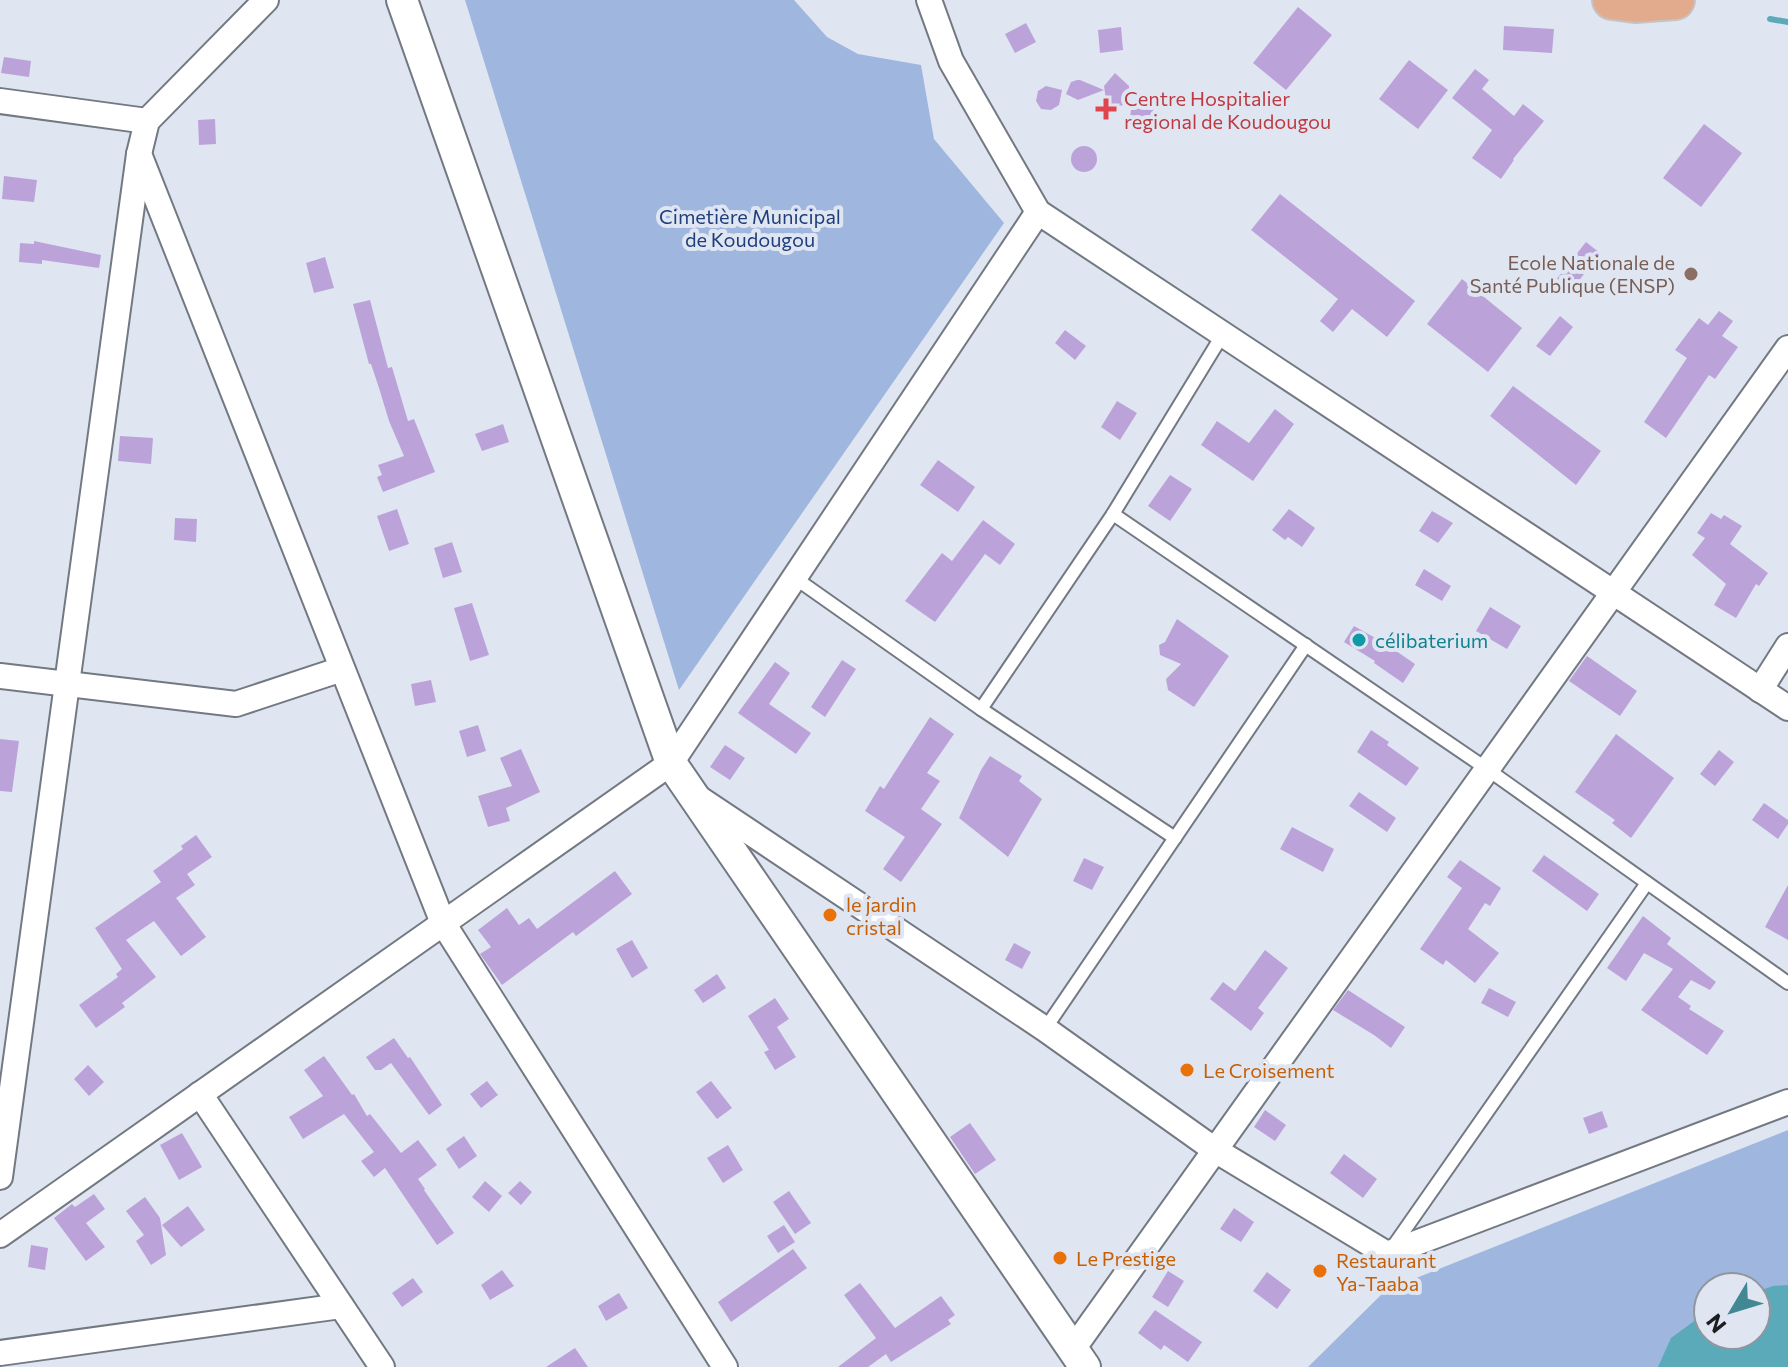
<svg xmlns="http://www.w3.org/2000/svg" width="1788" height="1367" font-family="Commissioner,sans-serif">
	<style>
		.green { fill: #9fb6df; fill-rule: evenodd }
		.water { fill: #5aaaba }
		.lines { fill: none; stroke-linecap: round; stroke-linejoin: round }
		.stream { stroke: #5aaaba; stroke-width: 6 }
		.building { fill: #bba3da }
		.service-casing { stroke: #737982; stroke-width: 16 }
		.minor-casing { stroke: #737982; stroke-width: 28 }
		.tertiary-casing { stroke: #737982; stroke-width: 34 }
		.primary-casing { stroke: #c4c4c5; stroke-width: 42 }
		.service { stroke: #fff; stroke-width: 12 }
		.minor { stroke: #fff; stroke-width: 24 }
		.tertiary { stroke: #fff; stroke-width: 30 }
		.primary { stroke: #e2ab8d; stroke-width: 38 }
		.health-dot { fill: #e0444e; stroke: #e0e6f1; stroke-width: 3 }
		.education-dot { fill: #8d6e63; stroke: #e0e6f1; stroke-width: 3 }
		.culture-dot { fill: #0f9aa8; stroke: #e0e6f1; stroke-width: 3 }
		.food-dot { fill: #e8710a; stroke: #e0e6f1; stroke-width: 3 }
		.labels { text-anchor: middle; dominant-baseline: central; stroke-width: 8; stroke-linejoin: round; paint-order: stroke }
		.health-label { font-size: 20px; fill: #be3a42; stroke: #e0e6f1; text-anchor: start }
		.park-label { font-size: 20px; fill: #1e3e7c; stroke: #e0e6f1 }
		.education-label { font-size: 20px; fill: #785e54; stroke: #e0e6f1; text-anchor: end }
		.culture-label { font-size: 20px; fill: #0d838f; stroke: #e0e6f1; text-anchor: start }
		.food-label { font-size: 20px; fill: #c56008; stroke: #e0e6f1; text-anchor: start }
	</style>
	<rect width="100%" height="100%" fill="#e0e6f1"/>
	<g class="green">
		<polygon points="465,0 794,0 827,37 858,54 921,65 934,139 1004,223 679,690"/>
		<path d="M1788 1130V1367H1308L1386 1290ZM1708 1287H1756V1335H1708Z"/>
	</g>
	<polygon class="water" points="1788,1285 1788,1367 1658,1367 1671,1338 1708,1311 1708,1335 1756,1335 1756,1292 1773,1286"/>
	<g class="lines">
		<polyline class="stream" points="1770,19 1788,22"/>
	</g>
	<g class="building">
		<polygon points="1298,7 1332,35 1286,90 1253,63"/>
		<polygon points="1026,23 1036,42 1015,53 1005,34"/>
		<polygon points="1504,26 1554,29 1552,53 1503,50"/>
		<polygon points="1121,27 1123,50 1100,53 1098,30"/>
		<polygon points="4,57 31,61 29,77 1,73"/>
		<polygon points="1409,60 1448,90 1418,129 1379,99"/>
		<polygon points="1475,69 1489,80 1482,89 1514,116 1523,104 1544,121 1513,159 1514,160 1501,179 1472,158 1492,130 1452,98"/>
		<polygon points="1115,73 1129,86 1130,105 1111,106 1106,100 1104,86"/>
		<polygon points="1077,80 1080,80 1104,90 1078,100 1066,94 1071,82"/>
		<polygon points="1046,86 1062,90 1059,105 1051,110 1041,109 1036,101 1038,91"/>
		<polygon points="1132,102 1154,107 1152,122 1144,127 1135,125 1130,118"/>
		<polygon points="215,119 216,144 199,145 198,120"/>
		<polygon points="1704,124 1742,153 1701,207 1663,178"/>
		<circle cx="1084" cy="159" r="13"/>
		<polygon points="4,176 37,180 34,202 2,199"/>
		<polygon points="1280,194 1415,301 1387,337 1352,309 1333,332 1320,321 1338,299 1251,230"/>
		<polygon points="34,241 101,255 99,268 42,260 42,264 19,262 20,243 34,244"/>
		<polygon points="1586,242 1600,253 1571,291 1556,280"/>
		<polygon points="325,257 334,288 314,293 306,263"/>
		<polygon points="1462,279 1522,328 1488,372 1427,324"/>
		<polygon points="370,300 388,368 392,367 408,421 414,419 435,472 383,492 377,477 382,475 378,465 404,456 389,421 379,388 371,364 369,364 353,304"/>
		<polygon points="1719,311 1733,321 1722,336 1738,347 1715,379 1709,375 1666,438 1644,422 1687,358 1675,350 1699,318 1708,325"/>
		<polygon points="1560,316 1573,327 1550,356 1536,346"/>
		<polygon points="1065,330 1086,346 1075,360 1055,343"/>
		<polygon points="1513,386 1601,451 1576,485 1490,416"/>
		<polygon points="1117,401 1137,413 1120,440 1101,427"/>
		<polygon points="1275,409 1294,424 1253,481 1201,445 1217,421 1249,443"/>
		<polygon points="503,424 509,442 482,451 475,434"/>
		<polygon points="120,436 153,438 151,464 118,461"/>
		<polygon points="938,460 975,487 958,512 920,485"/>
		<polygon points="1170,475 1192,489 1170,521 1148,506"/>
		<polygon points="397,509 409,544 389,551 377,516"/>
		<polygon points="1289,509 1315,528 1302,547 1288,537 1285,540 1272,530"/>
		<polygon points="1432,511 1453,523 1438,543 1419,531"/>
		<polygon points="1711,513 1721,519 1724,515 1742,526 1730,544 1768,573 1759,586 1756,584 1736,618 1714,605 1726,584 1692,555 1705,538 1697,533"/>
		<polygon points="175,518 197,519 196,542 174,540"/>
		<polygon points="983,520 1015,544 1000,565 985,554 935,622 905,601 942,553 952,561"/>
		<polygon points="452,542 462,572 443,578 434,548"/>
		<polygon points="1424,569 1451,586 1442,601 1415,585"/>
		<polygon points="472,603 489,655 470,661 454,608"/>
		<polygon points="1490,607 1521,626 1507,649 1476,631"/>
		<polygon points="1177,619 1229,656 1194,707 1168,690 1166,679 1181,664 1160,655 1159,645 1165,642"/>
		<polygon points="1354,626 1386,644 1415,664 1403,683 1374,663 1375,661 1344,642"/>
		<polygon points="1587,656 1637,691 1620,716 1569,681"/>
		<polygon points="842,660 856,669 825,717 811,707"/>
		<polygon points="775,662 790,673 769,704 811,733 796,754 738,713"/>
		<polygon points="431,680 436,702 415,706 411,684"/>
		<polygon points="930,717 954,734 927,773 940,781 921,809 942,824 901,882 883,869 905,837 865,811 880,786 884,789"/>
		<polygon points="478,725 486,751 467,757 459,731"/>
		<polygon points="1371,730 1389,742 1387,745 1419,768 1406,786 1357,752"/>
		<polygon points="1616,734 1674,778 1631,838 1612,823 1615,820 1575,792"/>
		<polygon points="0,739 19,741 12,792 0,791"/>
		<polygon points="725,745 745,758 730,780 710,767"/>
		<polygon points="521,749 540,792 506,808 510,821 488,827 478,796 512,786 500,758"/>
		<polygon points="1719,750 1734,762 1715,786 1700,774"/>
		<polygon points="990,756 1022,776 1019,781 1042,799 1008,857 959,818 981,770"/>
		<polygon points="1359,792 1396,818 1387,832 1349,806"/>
		<polygon points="1764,803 1788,820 1788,824 1778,839 1752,820"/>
		<polygon points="1292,827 1334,849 1323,872 1280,849"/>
		<polygon points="196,835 212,857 187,874 195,885 176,898 206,937 181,956 154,921 126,940 156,977 122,1003 125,1007 96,1028 79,1005 118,977 116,974 122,969 95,928 161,882 153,871 183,849 181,846"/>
		<polygon points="1544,855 1599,894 1587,911 1532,871"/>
		<polygon points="1084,858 1104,867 1092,890 1073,881"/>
		<polygon points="1460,860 1501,888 1490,906 1485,903 1468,929 1499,953 1475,983 1446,960 1443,965 1420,949 1462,888 1447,877"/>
		<polygon points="615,871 632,894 576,936 573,932 502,985 480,954 491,947 478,930 507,908 519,925 529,918 537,929"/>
		<polygon points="1788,885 1788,940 1765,927"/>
		<polygon points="1643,916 1671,938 1667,944 1716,982 1710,990 1691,980 1678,997 1691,1006 1689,1009 1724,1031 1707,1055 1641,1010 1673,969 1644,953 1626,981 1607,968"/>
		<polygon points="632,940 648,968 632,978 616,949"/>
		<polygon points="1014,943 1031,952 1022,969 1005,960"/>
		<polygon points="1265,950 1288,968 1258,1008 1264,1013 1251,1031 1210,999 1223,982 1235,991"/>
		<polygon points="717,974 726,988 703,1003 694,990"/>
		<polygon points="1489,988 1516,1002 1508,1017 1481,1003"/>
		<polygon points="1348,990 1405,1027 1391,1048 1374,1035 1333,1010"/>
		<polygon points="775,998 789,1019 777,1027 796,1057 775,1070 764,1052 769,1050 748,1016"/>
		<polygon points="394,1038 408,1058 410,1057 442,1105 429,1115 391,1063 381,1070 375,1070 366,1057"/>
		<polygon points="324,1056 352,1095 354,1094 367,1116 370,1114 401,1153 418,1140 437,1165 418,1179 425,1189 424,1190 454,1233 437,1245 385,1168 374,1177 361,1161 374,1152 344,1114 303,1139 289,1117 323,1096 304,1070"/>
		<polygon points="88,1065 104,1082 89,1096 74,1079"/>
		<polygon points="487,1081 498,1095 481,1108 470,1094"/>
		<polygon points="711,1081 732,1108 717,1119 696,1092"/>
		<polygon points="1265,1110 1286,1125 1275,1141 1254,1127"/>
		<polygon points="1602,1111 1608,1127 1589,1134 1583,1118"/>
		<polygon points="970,1123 996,1160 975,1174 950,1137"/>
		<polygon points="182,1133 202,1167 179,1180 160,1145"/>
		<polygon points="464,1136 477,1156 459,1169 446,1149"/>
		<polygon points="728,1145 743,1170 723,1183 707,1158"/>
		<polygon points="1344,1154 1377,1179 1363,1198 1330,1173"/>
		<polygon points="485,1181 502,1196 489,1212 472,1197"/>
		<polygon points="520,1181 532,1192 521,1205 508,1193"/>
		<polygon points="789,1191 811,1223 795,1234 773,1202"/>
		<polygon points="94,1194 105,1209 86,1223 105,1247 86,1261 54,1218 72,1204 75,1207"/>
		<polygon points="145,1197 160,1218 166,1255 151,1265 136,1241 144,1235 126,1211"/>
		<polygon points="188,1206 205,1230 181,1247 162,1225"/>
		<polygon points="1234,1208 1254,1222 1241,1242 1220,1229"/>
		<polygon points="784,1225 795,1242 778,1253 767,1236"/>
		<polygon points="31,1245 48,1248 45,1270 28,1267"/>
		<polygon points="793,1249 807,1268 731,1322 718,1302"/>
		<polygon points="502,1270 514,1286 490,1300 481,1285"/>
		<polygon points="1168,1271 1184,1281 1168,1307 1152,1297"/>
		<polygon points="1267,1272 1291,1290 1277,1309 1253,1291"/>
		<polygon points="413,1278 423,1292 402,1307 392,1293"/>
		<polygon points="860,1283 895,1328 941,1296 955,1315 948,1320 951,1324 891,1362 886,1354 868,1367 838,1367 876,1338 844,1295"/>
		<polygon points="619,1293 628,1308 606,1321 598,1306"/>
		<polygon points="1155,1310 1202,1342 1188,1362 1164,1345 1161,1350 1138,1333"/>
		<polygon points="575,1348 588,1367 546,1367"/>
	</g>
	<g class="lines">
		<defs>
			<g id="service">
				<polyline points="1113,514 1487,769 1788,983"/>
				<polyline points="795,578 981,709 1175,838"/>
				<polyline points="981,709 1113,514 1223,334"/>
				<polyline points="1045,1029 1306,645"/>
				<polyline points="1392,1248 1647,883"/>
			</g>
			<g id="minor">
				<polyline points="929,0 951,61 1038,212 1788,708"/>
				<polyline points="0,101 147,121"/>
				<polyline points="139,154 443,923 725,1367"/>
				<polyline points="0,676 236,704 342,669"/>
				<polyline points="1760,690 1788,646"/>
				<polyline points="697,797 1045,1029 1215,1150 1387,1254 1788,1102"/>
				<polyline points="200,1094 382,1367"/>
				<polyline points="0,1177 139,154 147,121 266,0"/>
				<polyline points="0,1235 671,763 1038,212"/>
				<polyline points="1073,1349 1788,348"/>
				<polyline points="0,1353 341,1306"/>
			</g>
			<polyline id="tertiary" points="402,0 671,763 1085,1367"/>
			<polyline id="primary" points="1612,0 1635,3 1675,0"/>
		</defs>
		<use href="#service" class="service-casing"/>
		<use href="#minor" class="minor-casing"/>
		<use href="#tertiary" class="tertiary-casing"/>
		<use href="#primary" class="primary-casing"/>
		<use href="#service" class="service"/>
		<use href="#minor" class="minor"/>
		<use href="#tertiary" class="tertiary"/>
		<use href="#primary" class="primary"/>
	</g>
	<path class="health-dot" d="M1102 97h8v8h8v8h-8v8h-8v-8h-8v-8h8z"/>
	<circle class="education-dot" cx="1691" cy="274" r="8"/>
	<circle class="culture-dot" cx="1359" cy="640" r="8"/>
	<g class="food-dot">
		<circle cx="830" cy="915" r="8"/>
		<circle cx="1187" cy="1070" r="8"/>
		<circle cx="1060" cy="1258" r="8"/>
		<circle cx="1320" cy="1271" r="8"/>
	</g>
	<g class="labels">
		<g class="health-label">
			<text x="1124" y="98">Centre Hospitalier<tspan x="1124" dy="23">regional de Koudougou</tspan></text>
		</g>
		<g class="park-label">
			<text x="750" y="216">Cimetière Municipal<tspan x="750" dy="23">de Koudougou</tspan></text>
		</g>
		<g class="education-label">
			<text x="1675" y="262">Ecole Nationale de<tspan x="1675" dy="23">Santé Publique (ENSP)</tspan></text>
		</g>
		<g class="culture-label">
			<text x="1375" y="640">célibaterium</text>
		</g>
		<g class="food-label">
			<text x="846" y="904">le jardin<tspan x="846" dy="23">cristal</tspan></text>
			<text x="1203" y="1070">Le Croisement</text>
			<text x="1076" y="1258">Le Prestige</text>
			<text x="1336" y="1260">Restaurant<tspan x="1336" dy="23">Ya-Taaba</tspan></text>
		</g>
	</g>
	<g transform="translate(1732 1311) rotate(232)"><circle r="38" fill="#e0e6f1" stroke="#91969e" stroke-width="2"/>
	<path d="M0-6L14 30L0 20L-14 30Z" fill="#428892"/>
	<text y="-12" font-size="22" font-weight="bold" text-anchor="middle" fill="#1b1d21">N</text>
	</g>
</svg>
